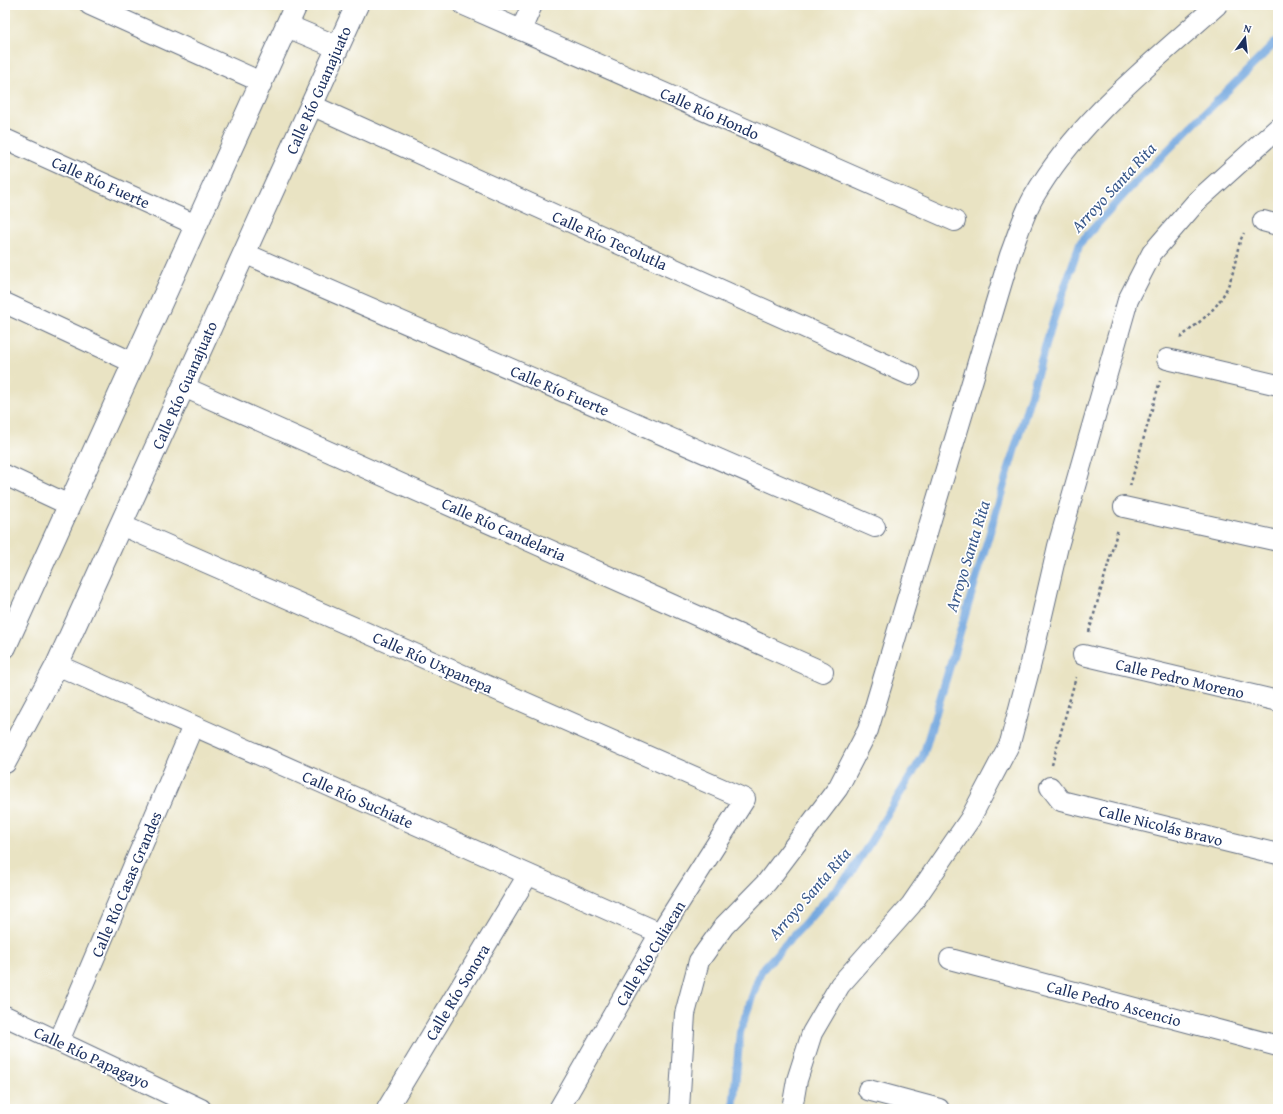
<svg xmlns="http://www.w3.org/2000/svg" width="1283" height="1114" font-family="'Gentium Book Plus',serif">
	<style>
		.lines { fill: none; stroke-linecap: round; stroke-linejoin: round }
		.stream { stroke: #71a6de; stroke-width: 8 }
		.minor-casing { stroke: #636e81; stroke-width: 22 }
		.tertiary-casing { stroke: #636e81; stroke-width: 24 }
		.path { stroke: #636e81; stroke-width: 2.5; stroke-dasharray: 3 3; stroke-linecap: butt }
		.minor { stroke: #fff; stroke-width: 20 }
		.tertiary { stroke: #fff; stroke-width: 22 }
		.labels { text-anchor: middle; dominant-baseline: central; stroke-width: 3.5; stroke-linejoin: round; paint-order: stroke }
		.street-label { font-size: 16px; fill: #1b2f5e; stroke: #fff }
		.water-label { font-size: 17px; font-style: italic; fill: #39598b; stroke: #fff }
	</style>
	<rect width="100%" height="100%" fill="#fff"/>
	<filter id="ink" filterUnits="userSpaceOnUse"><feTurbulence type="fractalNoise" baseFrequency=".025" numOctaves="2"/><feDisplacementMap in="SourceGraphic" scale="8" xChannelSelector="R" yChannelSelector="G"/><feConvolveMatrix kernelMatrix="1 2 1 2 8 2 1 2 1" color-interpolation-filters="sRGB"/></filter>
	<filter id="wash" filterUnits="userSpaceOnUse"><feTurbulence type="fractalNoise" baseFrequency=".012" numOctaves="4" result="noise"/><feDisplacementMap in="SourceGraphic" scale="16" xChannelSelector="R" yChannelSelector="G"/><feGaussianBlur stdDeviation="0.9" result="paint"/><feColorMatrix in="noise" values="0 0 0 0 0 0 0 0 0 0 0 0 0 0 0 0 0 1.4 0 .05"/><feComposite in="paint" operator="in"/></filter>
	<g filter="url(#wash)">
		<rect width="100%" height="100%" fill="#e9e3c3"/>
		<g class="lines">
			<polyline class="stream" points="733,1109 740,1032 761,971 852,872 923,756 1052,324 1080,243 1128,190 1278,40"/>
		</g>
	</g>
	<g filter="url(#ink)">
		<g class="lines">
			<defs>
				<g id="minor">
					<polyline points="90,5 261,82"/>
					<polyline points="464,5 955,221"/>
					<polyline points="521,30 532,5"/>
					<polyline points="311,105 910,375"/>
					<polyline points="5,139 196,225"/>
					<polyline points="1263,221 1278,225"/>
					<polyline points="244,253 875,527"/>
					<polyline points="5,303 134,363"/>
					<polyline points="1167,359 1278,385"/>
					<polyline points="184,387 823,672"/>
					<polyline points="5,475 69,505"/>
					<polyline points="1124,507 1278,541"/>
					<polyline points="121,525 745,799 660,933 559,1109"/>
					<polyline points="1083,655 1278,701"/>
					<polyline points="57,665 660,933"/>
					<polyline points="1050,787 1061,801 1278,854"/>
					<polyline points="950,959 1278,1046"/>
					<polyline points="5,1016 201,1109"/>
					<polyline points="59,1041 193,726"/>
					<polyline points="868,1090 939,1109"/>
					<polyline points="387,1109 528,875"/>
					<path d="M679 1109 685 1014 699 961 724 926 767 882 838 788 868 730 1010 255C1017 237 1023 216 1033 198 1077 121 1151 64 1217 5"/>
					<polyline points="792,1109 797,1080 812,1033 840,985 911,905 970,819 1010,743 1031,663 1058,546 1128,300 1152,253 1197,201 1278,128"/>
				</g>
				<g id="tertiary">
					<polyline points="287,26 337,47"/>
					<polyline points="5,647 296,5"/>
					<polyline points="5,762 57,665 357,5"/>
				</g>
			</defs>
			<use href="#minor" class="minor-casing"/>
			<use href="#tertiary" class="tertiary-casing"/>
			<g class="path">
				<path d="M1180 338C1205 317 1222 307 1232 275 1237 260 1236 247 1244 233"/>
				<polyline points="1130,486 1160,381"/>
				<polyline points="1089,632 1118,529"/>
				<polyline points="1052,765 1076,677"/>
			</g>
			<use href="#minor" class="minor"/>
			<use href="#tertiary" class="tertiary"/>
		</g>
	</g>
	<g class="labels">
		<g class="street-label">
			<text transform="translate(318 90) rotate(-66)">Calle Río Guanajuato</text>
			<text transform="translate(710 113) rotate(24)">Calle Río Hondo</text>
			<text transform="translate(101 182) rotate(24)">Calle Río Fuerte</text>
			<text transform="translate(610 240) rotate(24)">Calle Río Tecolutla</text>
			<text transform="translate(184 385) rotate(-66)">Calle Río Guanajuato</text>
			<text transform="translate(560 390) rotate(23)">Calle Río Fuerte</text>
			<text transform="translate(504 529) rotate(24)">Calle Río Candelaria</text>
			<text transform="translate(433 662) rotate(24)">Calle Río Uxpanepa</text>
			<text transform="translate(1180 678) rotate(13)">Calle Pedro Moreno</text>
			<text transform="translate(358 799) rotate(24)">Calle Río Suchiate</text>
			<text transform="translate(1161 825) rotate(14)">Calle Nicolás Bravo</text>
			<text transform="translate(126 884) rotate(-67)">Calle Río Casas Grandes</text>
			<text transform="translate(650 953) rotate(-59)">Calle Río Culiacan</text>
			<text transform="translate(457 992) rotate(-59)">Calle Río Sonora</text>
			<text transform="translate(1114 1003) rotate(15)">Calle Pedro Ascencio</text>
			<text transform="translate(92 1057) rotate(25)">Calle Río Papagayo</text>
		</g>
		<g class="water-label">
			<text transform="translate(1113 187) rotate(-47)">Arroyo Santa Rita</text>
			<text transform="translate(967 556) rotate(-73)">Arroyo Santa Rita</text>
			<text transform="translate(809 893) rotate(-49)">Arroyo Santa Rita</text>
		</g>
	</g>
	<rect width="1283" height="1114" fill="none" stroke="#fff" stroke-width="20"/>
	<g transform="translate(1245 38) rotate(15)" stroke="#ffffff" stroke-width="3" paint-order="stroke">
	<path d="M0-3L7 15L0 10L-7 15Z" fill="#1b2f5e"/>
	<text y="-6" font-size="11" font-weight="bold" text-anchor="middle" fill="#1b2f5e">N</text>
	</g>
</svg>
